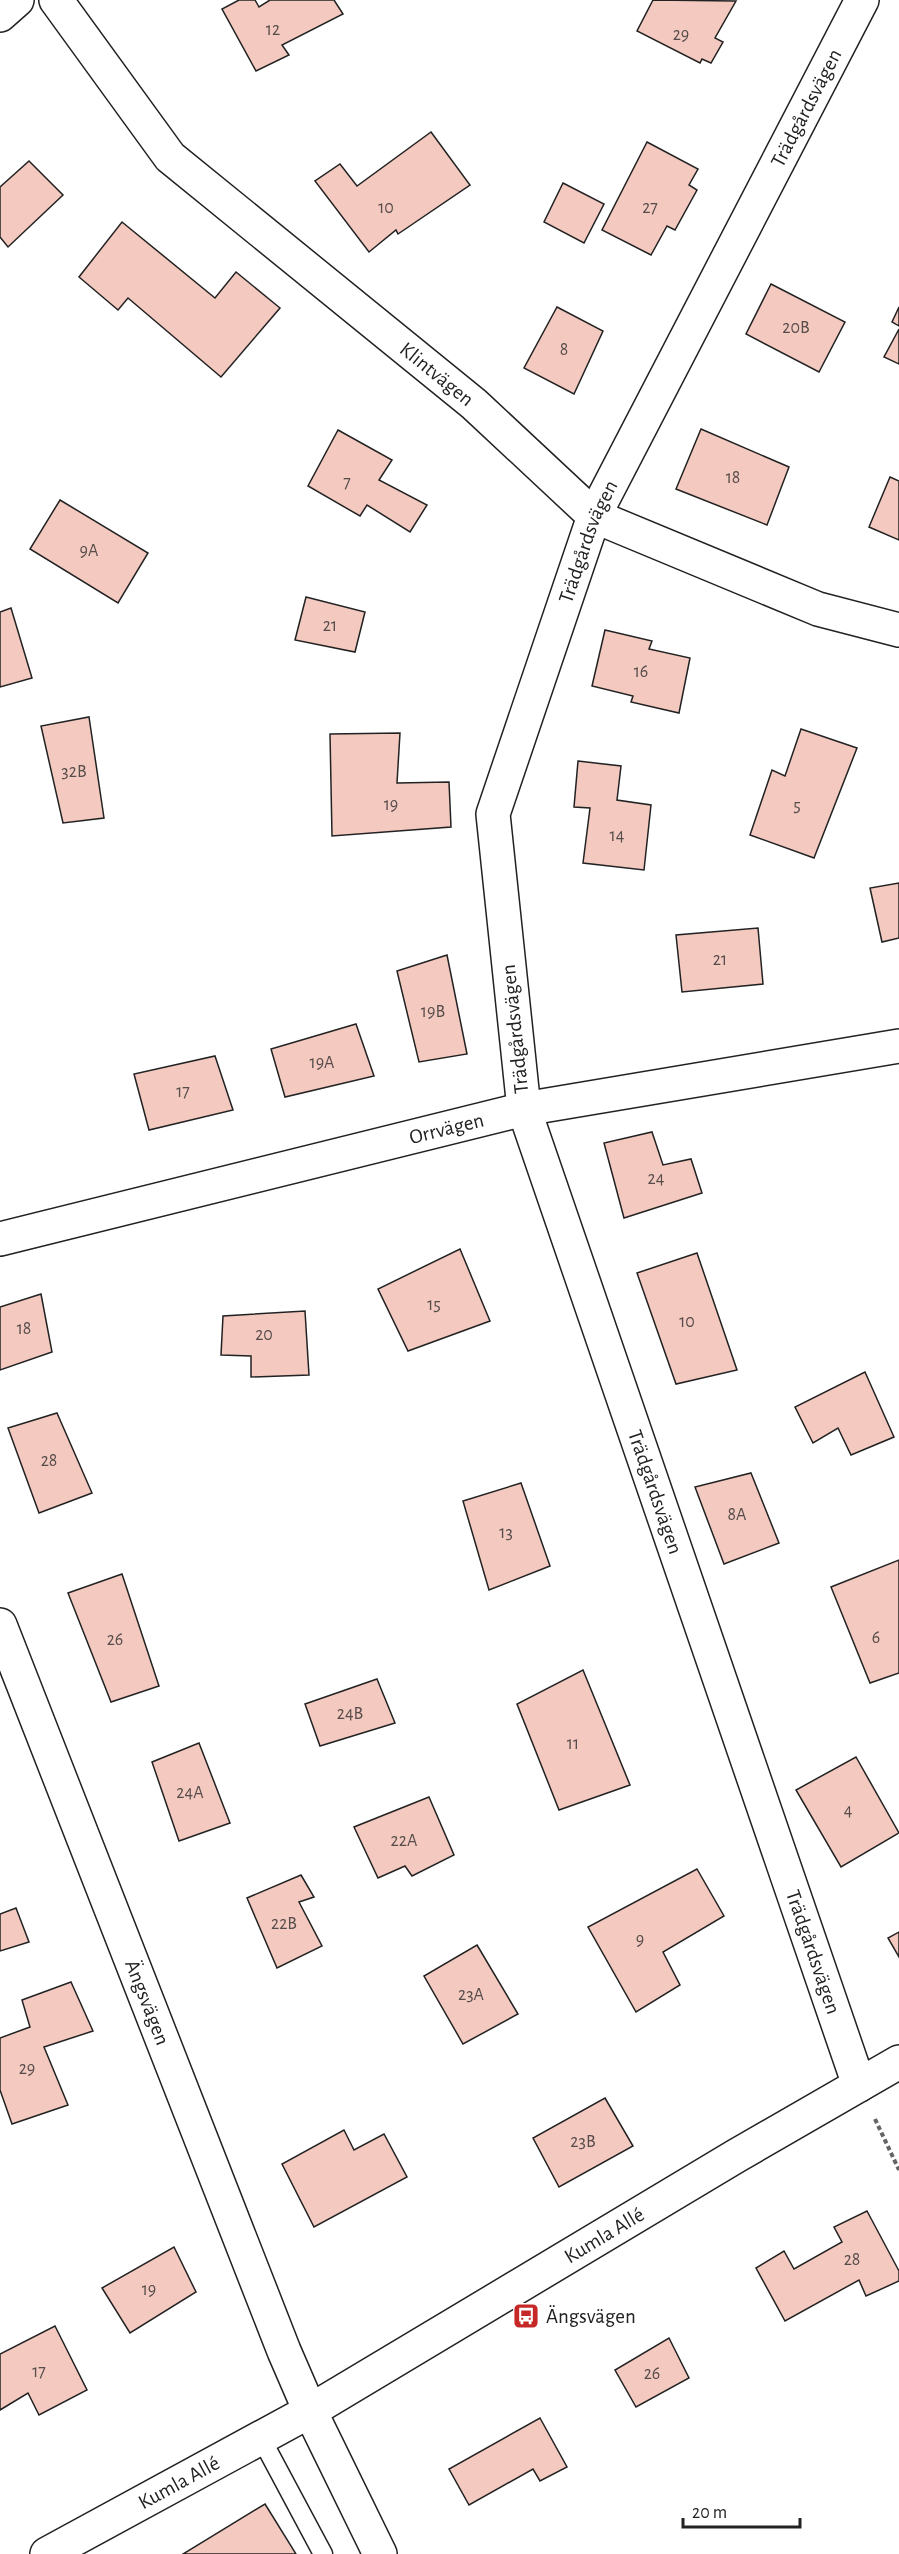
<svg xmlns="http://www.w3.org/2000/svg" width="899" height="2554" font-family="'Alegreya Sans',sans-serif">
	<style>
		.building { fill: #f3c9c0; stroke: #222; stroke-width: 1.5 }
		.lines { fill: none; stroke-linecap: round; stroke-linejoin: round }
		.service-casing { stroke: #222; stroke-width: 21 }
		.minor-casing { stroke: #222; stroke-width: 36 }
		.path { stroke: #646464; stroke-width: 4; stroke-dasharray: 4.5 3; stroke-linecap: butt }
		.service { stroke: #fff; stroke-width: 18 }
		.minor { stroke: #fff; stroke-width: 33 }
		.labels { text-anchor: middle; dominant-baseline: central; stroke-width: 4.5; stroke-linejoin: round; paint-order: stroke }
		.number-label { font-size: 18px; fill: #564c4a }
		.street-label { font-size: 21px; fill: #222; stroke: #fff }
		.poi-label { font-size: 21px; fill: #222; stroke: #fff; text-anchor: start }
	</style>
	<rect width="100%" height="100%" fill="#fff"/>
	<g class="building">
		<polygon points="239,0 255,0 259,7 270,0 334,0 343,14 282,45 289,55 256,71 222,9"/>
		<polygon points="653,0 736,1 715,38 723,42 711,63 702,59 700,63 637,31"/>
		<polygon points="431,132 470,185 398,234 396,230 369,252 315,181 340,164 357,186"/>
		<polygon points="647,142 698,169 689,185 697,190 675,230 667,226 651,255 602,230"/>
		<polygon points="29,161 63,195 8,247 0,237 0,187"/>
		<polygon points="563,183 604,204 584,243 544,222"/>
		<polygon points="122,222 215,298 236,272 280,308 221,377 128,298 118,310 79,277"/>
		<polygon points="771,284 845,322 819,372 746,334"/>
		<polygon points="557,307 603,331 574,394 524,368"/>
		<polygon points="899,307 899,326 892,322"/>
		<polygon points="899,329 899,364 884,357"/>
		<polygon points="701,429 789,467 767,525 676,489"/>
		<polygon points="338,430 392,460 379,480 427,505 410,532 367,505 360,516 308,486"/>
		<polygon points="890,477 899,481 899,540 869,527"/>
		<polygon points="60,500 148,553 118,603 30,549"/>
		<polygon points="306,597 365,612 355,652 295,640"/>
		<polygon points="11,608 32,678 0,687 0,612"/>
		<polygon points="605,630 652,641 649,649 690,658 679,713 631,702 633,696 592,686"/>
		<polygon points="89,717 104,818 63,823 41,726"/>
		<polygon points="801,729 857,748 814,858 750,835 772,770 785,776"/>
		<polygon points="400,733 397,783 449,782 451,827 332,836 330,734"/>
		<polygon points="578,761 621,766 617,800 651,805 644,870 583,863 590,808 574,807"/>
		<polygon points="899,883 899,938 882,942 870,888"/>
		<polygon points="758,928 763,984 682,992 676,935"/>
		<polygon points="447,955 467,1054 419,1062 397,971"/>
		<polygon points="356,1024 374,1076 285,1097 271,1049"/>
		<polygon points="215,1056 233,1110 149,1130 134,1074"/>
		<polygon points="652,1132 663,1165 691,1159 702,1193 624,1218 604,1143"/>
		<polygon points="460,1249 490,1321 408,1351 378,1289"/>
		<polygon points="697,1253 737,1370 676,1384 637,1273"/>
		<polygon points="41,1294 52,1352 0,1370 0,1307"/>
		<polygon points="305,1311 309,1375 251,1377 251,1356 221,1355 223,1316"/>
		<polygon points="865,1372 894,1437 851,1455 838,1428 813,1443 795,1407"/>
		<polygon points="57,1413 92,1493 39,1513 8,1428"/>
		<polygon points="751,1473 779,1543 724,1564 695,1487"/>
		<polygon points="521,1483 550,1566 489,1590 463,1501"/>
		<polygon points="899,1560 899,1673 870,1683 831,1587"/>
		<polygon points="122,1574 159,1686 111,1702 68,1593"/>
		<polygon points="583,1670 630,1785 559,1810 517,1704"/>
		<polygon points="377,1679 395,1723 320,1746 305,1704"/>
		<polygon points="199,1743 230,1823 179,1841 152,1762"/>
		<polygon points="856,1757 899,1833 841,1867 796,1790"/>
		<polygon points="429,1797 454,1855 412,1876 405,1866 378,1878 354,1827"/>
		<polygon points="697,1869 724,1916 663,1952 680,1985 636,2012 588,1927"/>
		<polygon points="301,1875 314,1897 299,1902 322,1946 277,1968 247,1898"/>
		<polygon points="16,1908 29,1942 0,1951 0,1914"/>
		<polygon points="899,1932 899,1957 888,1938"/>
		<polygon points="477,1945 518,2014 463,2044 424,1976"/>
		<polygon points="71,1982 93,2031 44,2047 68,2105 12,2124 0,2090 0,2038 30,2027 22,2000"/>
		<polygon points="605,2098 633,2146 559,2187 533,2138"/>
		<polygon points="344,2130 354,2150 384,2134 407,2177 314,2227 282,2164"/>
		<polygon points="867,2211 899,2271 899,2281 866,2296 859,2280 785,2321 756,2268 784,2251 794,2269 842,2242 834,2227"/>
		<polygon points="174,2247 196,2292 130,2333 102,2288"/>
		<polygon points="55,2326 87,2390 39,2415 28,2393 0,2410 0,2354"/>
		<polygon points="669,2338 689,2378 636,2407 615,2370"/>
		<polygon points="540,2418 567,2467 540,2481 533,2469 469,2505 449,2469"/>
		<polygon points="265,2504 296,2554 183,2554"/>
	</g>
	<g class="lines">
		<defs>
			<polyline id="service" points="261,2438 323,2554"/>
			<g id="minor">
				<path id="s1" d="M56 0 170 157 474 404 594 516 818 609 899 630"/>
				<polyline points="0,15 17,0"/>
				<path id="s2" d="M0 1239 524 1109 899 1046"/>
				<path id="s3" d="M0 1625 284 2351 310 2411 380 2554"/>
				<path id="s4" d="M859 2085 524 1109 493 814 594 516 862 0"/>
				<path id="s5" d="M47 2554 310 2411 736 2156 899 2062"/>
			</g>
		</defs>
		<use href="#service" class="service-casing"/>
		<use href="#minor" class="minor-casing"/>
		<polyline class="path" points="875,2119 899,2170"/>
		<use href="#service" class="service"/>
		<use href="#minor" class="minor"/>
	</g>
	<defs>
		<symbol id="bus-square" viewBox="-11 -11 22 22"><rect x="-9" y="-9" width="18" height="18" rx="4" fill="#c62828" stroke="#fff"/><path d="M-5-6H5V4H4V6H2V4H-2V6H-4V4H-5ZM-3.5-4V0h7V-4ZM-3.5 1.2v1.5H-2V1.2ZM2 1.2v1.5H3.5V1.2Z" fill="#fff"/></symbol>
	</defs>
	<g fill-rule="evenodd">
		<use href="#bus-square" x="511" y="2301" width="30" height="30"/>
	</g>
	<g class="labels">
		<g class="number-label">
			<text x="273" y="30">12</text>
			<text x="681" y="35">29</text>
			<text x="386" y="208">10</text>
			<text x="650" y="208">27</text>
			<text x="796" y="328">20B</text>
			<text x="564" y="350">8</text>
			<text x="733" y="478">18</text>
			<text x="347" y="483">7</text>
			<text x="89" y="551">9A</text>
			<text x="330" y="626">21</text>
			<text x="641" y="672">16</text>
			<text x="74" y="772">32B</text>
			<text x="391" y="805">19</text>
			<text x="797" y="806">5</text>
			<text x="617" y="836">14</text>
			<text x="720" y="960">21</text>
			<text x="433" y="1012">19B</text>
			<text x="322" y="1063">19A</text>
			<text x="183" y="1092">17</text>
			<text x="656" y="1179">24</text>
			<text x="434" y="1305">15</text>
			<text x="687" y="1322">10</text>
			<text x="24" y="1329">18</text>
			<text x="264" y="1335">20</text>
			<text x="49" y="1461">28</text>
			<text x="737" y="1515">8A</text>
			<text x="506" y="1533">13</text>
			<text x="876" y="1638">6</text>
			<text x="115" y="1640">26</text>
			<text x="350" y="1714">24B</text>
			<text x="573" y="1744">11</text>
			<text x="190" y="1793">24A</text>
			<text x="848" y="1811">4</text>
			<text x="404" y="1841">22A</text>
			<text x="284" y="1924">22B</text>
			<text x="640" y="1940">9</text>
			<text x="471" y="1995">23A</text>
			<text x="27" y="2069">29</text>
			<text x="583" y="2142">23B</text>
			<text x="852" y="2260">28</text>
			<text x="149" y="2290">19</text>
			<text x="39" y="2372">17</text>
			<text x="652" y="2374">26</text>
		</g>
		<g class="street-label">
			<text stroke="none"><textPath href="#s4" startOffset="2103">Trädgårdsvägen</textPath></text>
			<text stroke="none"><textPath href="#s1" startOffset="538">Klintvägen</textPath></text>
			<text stroke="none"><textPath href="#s4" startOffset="1617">Trädgårdsvägen</textPath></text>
			<text transform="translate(515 1029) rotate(-96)">Trädgårdsvägen</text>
			<text stroke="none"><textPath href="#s2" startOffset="460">Orrvägen</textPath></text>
			<text transform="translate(655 1492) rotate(71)">Trädgårdsvägen</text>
			<text transform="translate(813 1952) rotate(71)">Trädgårdsvägen</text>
			<text stroke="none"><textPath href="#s3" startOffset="405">Ängsvägen</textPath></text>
			<text stroke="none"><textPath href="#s5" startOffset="642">Kumla Allé</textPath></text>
			<text stroke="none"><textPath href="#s5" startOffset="150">Kumla Allé</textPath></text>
		</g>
		<g class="poi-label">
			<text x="546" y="2316">Ängsvägen</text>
		</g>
	</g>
	<path d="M683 2518v9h117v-9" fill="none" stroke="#222222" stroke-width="3"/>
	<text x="692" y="2518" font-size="18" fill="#222222" stroke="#ffffff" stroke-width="4.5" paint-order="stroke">20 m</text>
</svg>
